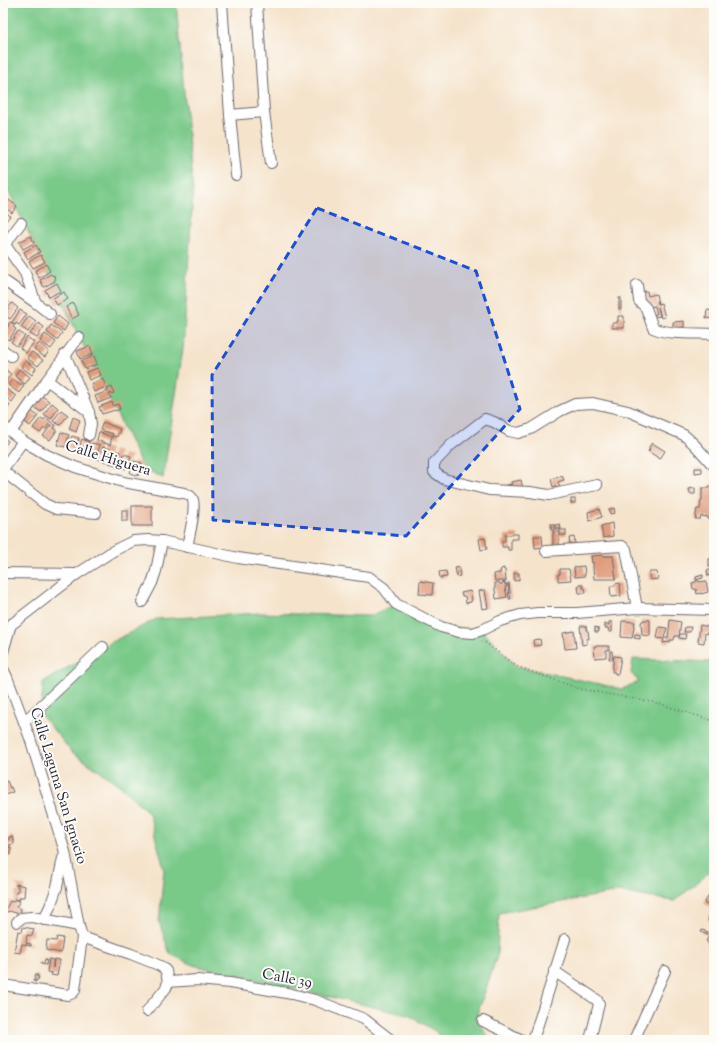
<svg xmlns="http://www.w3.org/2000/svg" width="717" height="1043" font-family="'Sorts Mill Goudy',serif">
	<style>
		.green { fill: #79c989; stroke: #4e7662 }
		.building { fill: #e09d7e }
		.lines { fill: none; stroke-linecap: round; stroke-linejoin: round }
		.minor-casing { stroke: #6c666d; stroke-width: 12 }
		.path { stroke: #6c666d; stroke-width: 1.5; stroke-dasharray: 1 3; stroke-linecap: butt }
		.minor { stroke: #fff; stroke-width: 10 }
		.marked { fill: #1d4ed8; fill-opacity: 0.2; stroke: #1d4ed8; stroke-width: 3; stroke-dasharray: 8 5; stroke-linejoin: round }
		.labels { text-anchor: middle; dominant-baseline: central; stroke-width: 4; stroke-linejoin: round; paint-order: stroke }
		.street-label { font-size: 15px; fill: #22223b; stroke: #fdfcf7 }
	</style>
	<rect width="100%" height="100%" fill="#fdfcf7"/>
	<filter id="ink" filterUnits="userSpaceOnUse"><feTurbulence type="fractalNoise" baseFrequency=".025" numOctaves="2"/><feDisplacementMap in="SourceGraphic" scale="8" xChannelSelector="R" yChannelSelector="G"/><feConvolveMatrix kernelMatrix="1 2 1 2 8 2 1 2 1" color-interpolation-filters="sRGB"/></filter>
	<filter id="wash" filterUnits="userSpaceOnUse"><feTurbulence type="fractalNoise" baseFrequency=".012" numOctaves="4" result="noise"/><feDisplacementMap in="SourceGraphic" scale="16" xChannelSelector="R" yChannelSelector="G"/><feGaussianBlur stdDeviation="0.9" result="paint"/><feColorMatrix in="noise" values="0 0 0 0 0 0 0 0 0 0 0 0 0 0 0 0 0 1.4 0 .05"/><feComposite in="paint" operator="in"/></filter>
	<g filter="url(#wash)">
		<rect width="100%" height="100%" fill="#f5e3cb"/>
		<g class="green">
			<polygon points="3,3 176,3 193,192 183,349 163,478 143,468 3,180"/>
			<polygon points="396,604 441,627 482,630 516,666 622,689 639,682 631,673 633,659 714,662 714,866 702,879 674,901 618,892 499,913 497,956 476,1018 491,1040 443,1040 435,1031 408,1015 193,965 170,954 159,922 164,869 149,813 118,784 72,752 41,715 43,682 112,642 156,619 260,613 370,616"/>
		</g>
		<g id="blocks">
			<g class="building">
				<polygon points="6,198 17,206 12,213 3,206 3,203"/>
				<polygon points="3,211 10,216 5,222 3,220"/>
				<polygon points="31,236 34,243 23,249 19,242"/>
				<polygon points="36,245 40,252 28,259 24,252"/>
				<polygon points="41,255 45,262 33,268 29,261"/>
				<polygon points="46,264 50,271 39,278 35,271"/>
				<polygon points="51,274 53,276 54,275 55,281 44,287 40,280"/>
				<polygon points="57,283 61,291 49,297 45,290"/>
				<polygon points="647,291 648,296 656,294 658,304 661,303 665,317 661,318 658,307 660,316 648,318 648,316 657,314 655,306 643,308 641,292"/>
				<polygon points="64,292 68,299 57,305 53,298"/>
				<polygon points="3,297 9,302 3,310"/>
				<rect x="619" y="298" width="2" height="11"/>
				<polygon points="12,303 18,308 10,319 7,317 6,319 3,317 3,313 4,314"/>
				<polygon points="73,303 79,315 72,319 66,307"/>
				<polygon points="20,310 27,314 19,325 16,323 15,325 12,322 13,321"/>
				<polygon points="707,310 714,311 713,319 706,318"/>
				<polygon points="29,316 36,321 28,332 21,327"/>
				<polygon points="58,316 68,324 64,331 53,323"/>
				<polygon points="618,316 624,316 624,328 612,328 612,323 617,323 617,321 618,321"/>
				<polygon points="3,320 7,323 3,329"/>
				<polygon points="684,321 684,327 673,328 673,322"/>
				<polygon points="10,322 15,325 13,327 16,329 9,340 3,336 3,334 9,325 8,324"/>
				<polygon points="38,323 44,327 37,338 30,334"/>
				<polygon points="51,325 62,333 57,340 47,332"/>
				<polygon points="18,331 25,336 17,346 11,342"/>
				<polygon points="45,334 56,342 51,349 40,341"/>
				<polygon points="27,337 34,342 26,353 20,348"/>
				<polygon points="39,343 49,351 45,357 34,350"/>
				<polygon points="90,346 93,354 80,359 77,351"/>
				<polygon points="32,352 43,360 38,366 27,358"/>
				<polygon points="94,356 97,364 85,369 81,361"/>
				<polygon points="26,361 36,368 32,375 21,367"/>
				<polygon points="98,368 101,375 89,380 86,372"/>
				<polygon points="5,369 11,374 6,381 7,382 3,388 3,372"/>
				<polygon points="19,369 30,377 25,384 15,376"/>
				<polygon points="13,379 21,385 22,383 24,385 19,393 8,385"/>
				<polygon points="103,379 106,387 94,392 91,384"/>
				<polygon points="112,387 114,393 109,394 111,398 98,403 95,396 108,391 107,389"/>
				<polygon points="5,388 16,396 12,402 3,396 3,392"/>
				<polygon points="42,396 49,401 41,412 34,407"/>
				<polygon points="3,401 10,405 5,412 3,410"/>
				<polygon points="112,402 113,406 118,404 120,409 116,411 115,410 102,414 99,407"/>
				<polygon points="52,403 58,408 51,419 44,414"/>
				<polygon points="61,410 68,415 60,425 53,421"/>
				<polygon points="31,411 38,416 30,426 24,421"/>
				<polygon points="73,417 80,420 76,432 69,429"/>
				<polygon points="41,418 44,420 46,418 55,425 56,425 54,428 57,430 50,440 43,436 51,425 49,424 46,429 44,428 40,433 33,428"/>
				<polygon points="103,422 120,429 117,437 112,436 113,434 100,430"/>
				<polygon points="61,432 69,435 65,447 57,445"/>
				<polygon points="99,432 112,437 110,445 97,440"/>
				<polygon points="72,436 79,438 75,451 67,448"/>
				<polygon points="3,437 8,441 3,448"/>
				<polygon points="82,439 89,442 85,454 78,452"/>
				<polygon points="92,443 100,445 96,458 88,456"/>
				<polygon points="652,443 665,451 660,459 648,451 650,449 649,448"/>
				<polygon points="103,447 110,449 106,462 98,459"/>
				<polygon points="113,450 120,452 116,465 109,463"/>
				<polygon points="123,454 131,456 126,469 119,466"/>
				<polygon points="134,461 142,463 138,476 130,473"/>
				<polygon points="695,468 702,468 702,472 695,473"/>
				<polygon points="562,476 564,480 558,482 560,488 557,489 556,486 553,487 551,479"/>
				<polygon points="521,480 523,489 519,490 518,486 513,487 503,486 512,484 511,482"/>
				<polygon points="709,486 713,486 714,488 714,520 709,520 708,517 701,516 700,519 695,519 697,509 700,509 701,500 702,500 702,488 709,488"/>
				<polygon points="695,488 695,494 690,494 689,489"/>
				<rect x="571" y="499" width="4" height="4"/>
				<rect x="132" y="506" width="20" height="20"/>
				<polygon points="614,508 615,513 610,514 609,509"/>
				<polygon points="599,509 602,517 589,521 588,512"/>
				<rect x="122" y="510" width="6" height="11"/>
				<polygon points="612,523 613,536 603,538 601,526"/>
				<polygon points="551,524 554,524 554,531 552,531"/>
				<polygon points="560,524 561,529 555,529 555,525"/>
				<rect x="560" y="530" width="6" height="5"/>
				<polygon points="553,532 559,532 559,546 553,547"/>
				<polygon points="511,534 518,534 518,539 511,539 511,550 508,550 508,547 502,547 502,541 505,541 505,535 511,535"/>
				<polygon points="534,536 542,536 543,547 535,548"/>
				<polygon points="574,537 575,543 570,544 569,538"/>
				<polygon points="485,538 487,549 481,550 479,539"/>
				<polygon points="603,555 603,556 613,556 616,579 594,579 593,568 593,562 592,563 591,556"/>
				<rect x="709" y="559" width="5" height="8"/>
				<polygon points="584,566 585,576 575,577 574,567"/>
				<polygon points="459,567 460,576 457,577 455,568"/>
				<polygon points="504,568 504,570 505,570 506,581 495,581 494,574 500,573 501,569"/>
				<polygon points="560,569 569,569 571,580 558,581 558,574 560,574"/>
				<polygon points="707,570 710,570 711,575 708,576"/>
				<polygon points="446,571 447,577 440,578 439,572"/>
				<polygon points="649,572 657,572 658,579 650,580"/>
				<polygon points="514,573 519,573 519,580 514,581"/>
				<polygon points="703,575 703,578 696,580 696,577"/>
				<polygon points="420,581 433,583 432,595 419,594"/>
				<polygon points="696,581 699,581 699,582 706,581 708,592 701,594 701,593 697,594 696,589 693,589 692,583 696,582"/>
				<polygon points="505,582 505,585 507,584 507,587 505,587 507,597 496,599 495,589 495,583 500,583 501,585 502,584 502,583"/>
				<polygon points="508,583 509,583 511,599 509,599"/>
				<polygon points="620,583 621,596 611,597 610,586 615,586 615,584"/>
				<polygon points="579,585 583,585 583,588 585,588 586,593 579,593 578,587 579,587"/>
				<polygon points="485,590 488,608 482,609 479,591"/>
				<polygon points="470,591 472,600 471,601 471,602 466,603 465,596 462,596 461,593"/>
				<polygon points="643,620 650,620 650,636 642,635 641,622 642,622"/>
				<polygon points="670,620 681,622 679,636 675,636 674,640 670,640 670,642 663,643 664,639 657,638 659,627 667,628 664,638 668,638"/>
				<polygon points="622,621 635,622 632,638 621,637"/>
				<polygon points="609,622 612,622 612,632 609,632 608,628 605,628 605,624 609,625"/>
				<polygon points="700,625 713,628 711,634 705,633 704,643 698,642"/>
				<polygon points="580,626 586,626 587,631 588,631 589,639 586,639 587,644 582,645"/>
				<polygon points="595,627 598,628 599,632 595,632"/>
				<polygon points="685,627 691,627 690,632 684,632"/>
				<polygon points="574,631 576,648 565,649 563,633"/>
				<polygon points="635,634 640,635 640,639 634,638"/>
				<polygon points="680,634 686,634 685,639 679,638"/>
				<polygon points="540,639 541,645 534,646 533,640"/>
				<polygon points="594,646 609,646 609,650 606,650 606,657 595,658"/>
				<polygon points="610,651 612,651 613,659 609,659 609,657 610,657"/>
				<polygon points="614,656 621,657 618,674 615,674 615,672 612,672"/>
				<polygon points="7,781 10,788 11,787 13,792 5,795 3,789 3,783"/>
				<polygon points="12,836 14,844 5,846 4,840 9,839 9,837"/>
				<polygon points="11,847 11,855 5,855 4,848"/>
				<polygon points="16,884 25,886 24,897 20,897 19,900 15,899 16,892 18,892 18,886 16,886"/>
				<polygon points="710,894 714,896 714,906 713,908 704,903"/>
				<polygon points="15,899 20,901 16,907 21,909 20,914 9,911 8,912 5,911 10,901 13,902"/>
				<polygon points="710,914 713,915 711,921 708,920"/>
				<polygon points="23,927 34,929 32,936 27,935 26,943 31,944 31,946 22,944 20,953 14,952 18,931 22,932"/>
				<polygon points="702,930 708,932 707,935 701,932"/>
				<polygon points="709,936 714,938 714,946 706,941"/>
				<polygon points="57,937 63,938 61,953 46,950 47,940 56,941"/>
				<polygon points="45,959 47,960 46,965 41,964 41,962 44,963"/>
				<polygon points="49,959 53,960 53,968 54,959 60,960 57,976 51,975 52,973 47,972"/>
				<polygon points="35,975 38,975 37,977 39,977 38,980 36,980 36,982 33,981 33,980 35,980"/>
			</g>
		</g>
	</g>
	<g filter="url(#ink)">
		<use href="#blocks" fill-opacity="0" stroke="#6c666d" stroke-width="1"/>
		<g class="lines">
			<defs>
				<g id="minor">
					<polyline points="222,3 230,115 236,175"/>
					<polyline points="257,3 264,112 271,163"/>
					<polyline points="230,115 264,112"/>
					<polyline points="5,245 25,273 36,303 50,314"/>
					<polyline points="3,247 21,223"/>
					<polyline points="3,280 36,303"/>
					<path d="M637 285 639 301 646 308 653 328C666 335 698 333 714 334"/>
					<polyline points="3,350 11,356"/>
					<polyline points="65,354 89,412 91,424 89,435"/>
					<polyline points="47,380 88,411"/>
					<path d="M3 426 23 441 47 455 75 467 123 482 184 493C188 494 192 496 193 500 196 511 189 536 187 547"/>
					<polyline points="11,432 47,380 79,337"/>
					<polyline points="3,469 23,441"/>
					<polyline points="3,471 45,504 56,509 96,513"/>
					<polyline points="597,485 549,495 530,492 489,490 444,479 434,472 434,463 451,445 485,419 494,422 509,431 518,433 531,429 560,411 575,404 593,403 628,411 684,435 694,444 711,463 714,465"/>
					<polyline points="546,551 622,546 626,549 637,608"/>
					<polyline points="3,573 77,574"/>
					<polyline points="142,602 152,583 156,571 162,541"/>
					<polyline points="3,631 77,574 113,551 133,541 148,540 162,541 238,558 369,577 384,588 396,604 441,627 459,632 473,633 482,630 500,621 520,615 538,613 577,613 637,608 714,610"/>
					<polyline points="3,652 11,624"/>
					<polyline points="3,669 7,677 30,738 65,852 79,926 82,937 75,990 73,993 68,995 3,985"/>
					<polyline points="24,722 103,647"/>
					<polyline points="44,920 51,904 57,887 63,858"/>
					<polyline points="17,922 21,918 32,917 79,926"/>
					<polyline points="82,937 131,954 156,964 162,967 166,971 168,982 166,988 147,1011"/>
					<polyline points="554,971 597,1000 599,1004 590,1040"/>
					<polyline points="168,982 197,980 230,983 292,994 315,1000 364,1019 391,1040"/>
					<polyline points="483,1021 522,1040"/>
					<polyline points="533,1040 565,939"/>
					<polyline points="634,1040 665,971"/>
				</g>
			</defs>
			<use href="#minor" class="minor-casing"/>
			<polyline class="path" points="482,640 516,666 580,689 657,703 714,721"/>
			<use href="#minor" class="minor"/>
		</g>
	</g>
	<path class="marked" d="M317 208 476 271 520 409 406 536 213 520 212 375Z"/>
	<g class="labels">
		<g class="street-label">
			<text transform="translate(108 459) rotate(17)">Calle Higuera</text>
			<text transform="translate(58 786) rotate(73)">Calle Laguna San Ignacio</text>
			<text transform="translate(287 979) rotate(11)">Calle 39</text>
		</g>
	</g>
	<rect width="717" height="1043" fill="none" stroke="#fdfcf7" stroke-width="16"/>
</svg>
